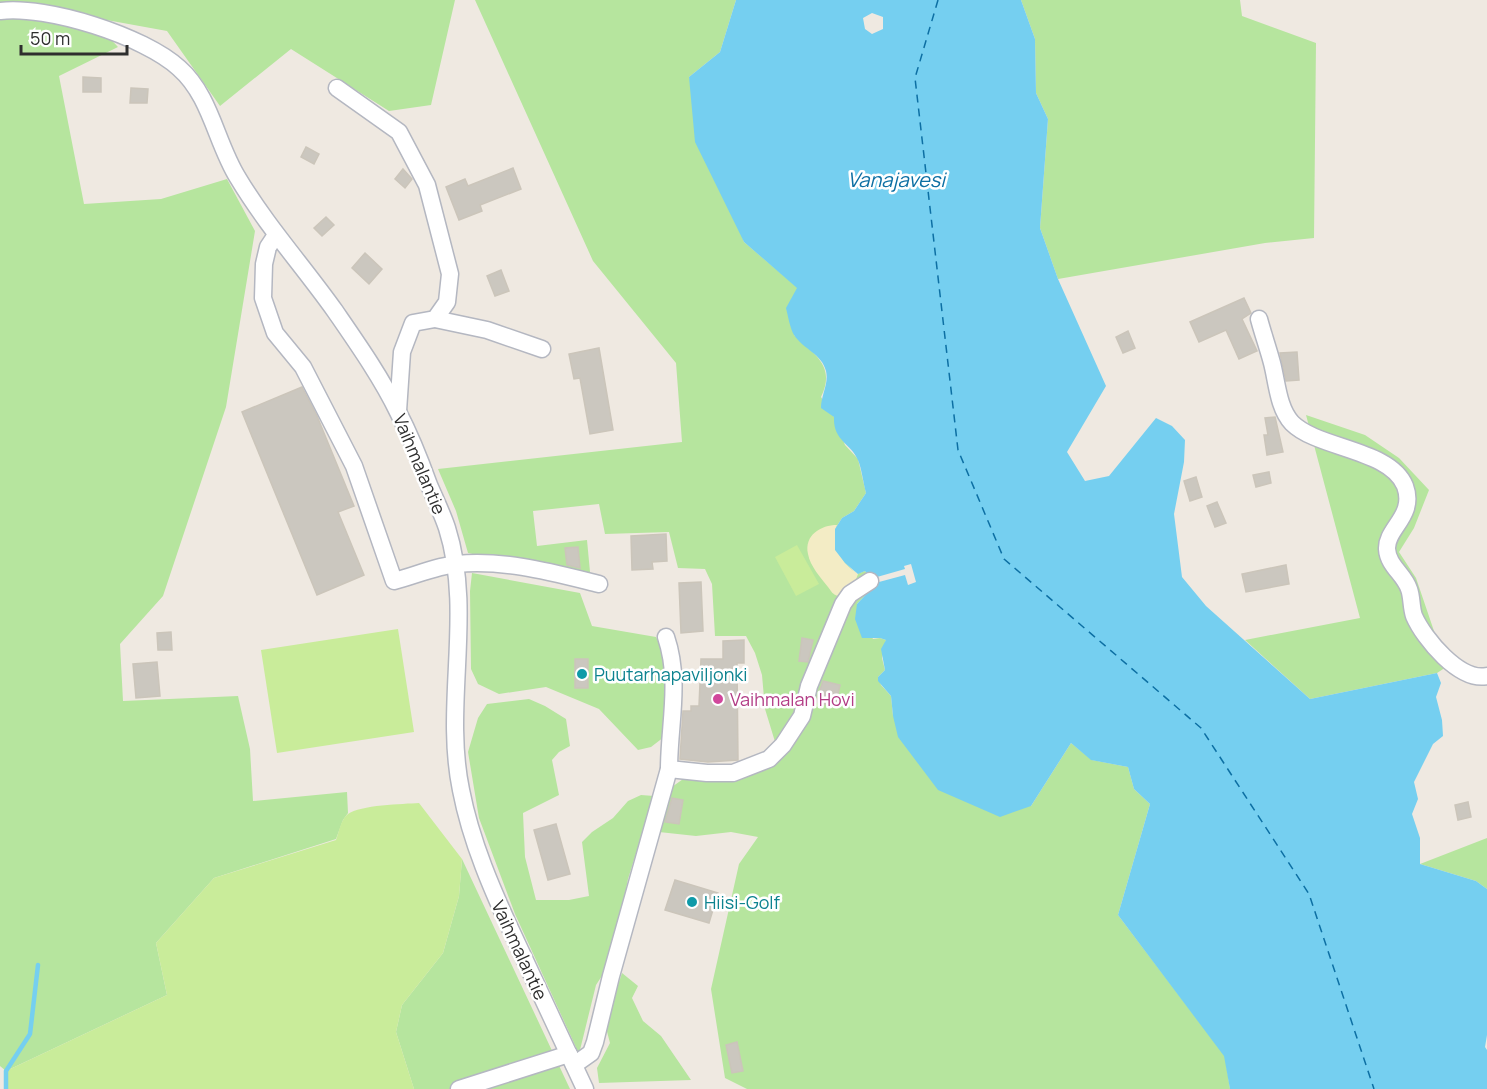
<svg xmlns="http://www.w3.org/2000/svg" width="1487" height="1089" font-family="Manrope,sans-serif">
	<style>
		.green { fill: #b6e59e }
		.sand { fill: #f3ecc5 }
		.pitch { fill: #c9ec9a }
		.water { fill: #75cff0; fill-rule: evenodd }
		.pier { fill: #efe9e1 }
		.lines { fill: none; stroke-linecap: round; stroke-linejoin: round }
		.stream { stroke: #75cff0; stroke-width: 4.5 }
		.ferry { stroke: #0d6fa3; stroke-width: 1.5; stroke-dasharray: 8 6; stroke-linecap: butt }
		.building { fill: #cbc7bf; stroke: #cbc5ba; stroke-width: 1.5 }
		.minor-casing { stroke: #b4b7c1; stroke-width: 19 }
		.minor { stroke: #fff; stroke-width: 16 }
		.culture-dot { fill: #0f9aa8; stroke: #fff; stroke-width: 2 }
		.hotel-dot { fill: #d1479c; stroke: #fff; stroke-width: 2 }
		.labels { text-anchor: middle; dominant-baseline: central; stroke-width: 5; stroke-linejoin: round; paint-order: stroke }
		.street-label { font-size: 18px; fill: #2e2e2e; stroke: #fff }
		.culture-label { font-size: 18px; fill: #0d838f; stroke: #fff; text-anchor: start }
		.hotel-label { font-size: 18px; fill: #b23c85; stroke: #fff; text-anchor: start }
		.water-label { font-size: 20px; font-style: italic; fill: #0d6fa3; stroke: #fff }
	</style>
	<rect width="100%" height="100%" fill="#efe9e1"/>
	<g class="green">
		<polygon points="0,0 455,0 431,105 389,111 291,49 220,106 167,31 90,17 118,47 59,76 84,204 161,199 227,179 255,231 226,407 163,596 120,644 123,701 238,696 250,749 253,801 347,792 348,813 343,820 336,839 214,878 156,943 167,995 6,1071 0,1066"/>
		<path d="M475 0H736L720 52 689 77 744 242 798 288 794 335C815 355 836 366 821 397L834 417 845 445 858 459 866 493 854 511 842 518 835 529V539L845 563 857 574 865 571 869 576 872 588 857 604 873 639 880 638 886 640 882 658 885 670 878 677 881 685 891 696 893 716 1031 806 1071 743 1092 760 1128 767 1134 789 1150 804 1118 915 1225 1056 1230 1089H747L725 1078 711 989 739 864 758 837 731 832 696 836 659 832 669 789 686 777 727 778 776 745 765 709 762 675 755 653 746 636H715L712 584 705 569 678 568 669 532 605 534 599 504 533 511 537 546 587 540 590 572C553 576 506 561 468 553L456 511 438 469 682 442 676 363 593 261Z"/>
		<polygon points="1021,0 1240,0 1242,16 1316,43 1314,238 1265,243 1058,279 1040,228 1048,119 1036,93 1035,39"/>
		<polygon points="1306,415 1365,435 1399,458 1429,490 1414,528 1399,552 1416,578 1435,634 1457,660 1437,673 1310,699 1245,640 1360,618"/>
		<path d="M472 573 580 593 592 626 656 637C672 668 667 704 664 737L651 747 638 750 599 709 546 687 499 694 478 684 471 669 470 591Z"/>
		<polygon points="529,699 545,706 566,719 570,746 559,752 552,760 559,795 523,813 525,857 536,900 569,900 589,896 582,842 592,832 613,818 628,801 641,795 654,796 628,879 614,952 609,965 596,985 579,1054 515,914 479,818 468,752 478,718 487,704"/>
		<polygon points="1487,838 1487,889 1476,881 1420,864"/>
		<polygon points="462,859 570,1089 414,1089 396,1032 402,1005 443,953 459,896"/>
		<polygon points="622,973 638,986 632,998 643,1021 661,1036 691,1080 599,1083 597,1068 610,1043 605,1024"/>
	</g>
	<path class="sand" d="M837 525C832 536 839 555 846 564 849 568 854 571 858 574L854 585 838 596C832 594 832 592 828 587 821 578 810 566 808 554 804 535 821 525 837 525Z"/>
	<g class="pitch">
		<polygon points="797,545 819,584 796,596 775,557"/>
		<polygon points="398,629 414,732 277,753 261,650"/>
		<path d="M419 803 462 859 459 896 443 953 402 1005 396 1032 414 1089H6V1071L167 995 156 943 214 878 336 840C339 832 341 819 348 814 360 805 403 804 419 803Z"/>
	</g>
	<path class="water" d="M736 0H1021L1035 39 1036 93 1048 119 1040 228 1058 279 1106 386 1067 452 1085 481 1109 476 1156 418 1172 426 1185 440 1184 462 1174 514 1182 577 1206 606 1310 699 1437 673 1441 683 1436 697 1442 720 1443 736 1433 744 1414 782 1418 799 1412 814 1420 838V864L1476 881 1487 889V1035L1485 1047 1487 1050V1089H1230L1224 1056 1118 915 1150 804 1134 789 1128 767 1091 760 1071 743 1031 806 1000 817 938 790 898 737 893 716 891 696 878 681V677L885 670 881 649 886 640 880 638H862L855 619 857 604 872 588 869 576 865 571 858 574 845 563 835 550V529L842 518 854 511 866 493C863 482 862 470 858 460 851 443 833 441 834 417L821 408C821 395 829 384 826 371 822 354 803 349 794 335 790 328 788 316 786 308L797 288 744 242 695 142 689 77 720 52ZM872 13 883 17V29L872 34 865 29 863 18Z"/>
	<polygon class="pier" points="911,564 916,582 908,585 905,575 879,582 877,577 905,569 904,566"/>
	<g class="lines">
		<polyline class="stream" points="6,1089 6,1071 30,1034 38,965"/>
		<polyline class="ferry" points="938,0 915,78 958,450 1004,559 1201,728 1309,894 1374,1089"/>
	</g>
	<g class="building">
		<polygon points="83,77 101,78 101,92 83,92"/>
		<polygon points="131,88 148,89 147,103 130,103"/>
		<polygon points="306,147 319,154 314,164 301,157"/>
		<polygon points="513,168 521,189 480,205 482,211 459,220 446,187 465,179 468,186"/>
		<polygon points="403,169 412,179 405,188 395,179"/>
		<polygon points="326,217 334,225 322,236 314,228"/>
		<polygon points="365,253 382,269 369,284 352,268"/>
		<polygon points="501,270 509,291 495,296 487,276"/>
		<polygon points="1244,298 1251,313 1242,319 1257,351 1239,359 1226,330 1199,342 1190,322"/>
		<polygon points="1128,331 1135,348 1123,353 1116,337"/>
		<polygon points="599,348 613,430 590,434 580,378 574,379 569,354"/>
		<polygon points="1297,352 1299,380 1286,381 1280,353"/>
		<polygon points="302,387 317,416 354,506 338,512 364,575 317,595 242,412"/>
		<polygon points="1275,417 1283,452 1267,455 1264,435 1268,435 1265,418"/>
		<polygon points="1269,472 1271,483 1256,487 1253,475"/>
		<polygon points="1196,477 1202,497 1190,501 1184,481"/>
		<polygon points="1217,502 1226,523 1215,527 1207,506"/>
		<polygon points="666,534 667,561 652,562 653,569 632,570 631,536"/>
		<polygon points="578,547 580,568 567,565 565,548"/>
		<polygon points="1286,565 1289,584 1246,592 1242,574"/>
		<polygon points="701,582 703,631 681,633 679,583"/>
		<polygon points="171,632 172,650 158,650 157,633"/>
		<polygon points="802,638 813,640 808,662 799,661"/>
		<polygon points="744,640 744,663 737,663 738,760 708,762 680,759 683,711 691,711 691,706 699,706 701,659 723,659 723,641"/>
		<rect x="575" y="659" width="13" height="29"/>
		<polygon points="157,662 160,696 136,698 133,664"/>
		<polygon points="823,681 840,685 835,707 816,702"/>
		<polygon points="672,798 683,800 679,824 665,822"/>
		<polygon points="1468,802 1471,817 1458,820 1455,805"/>
		<polygon points="556,824 570,874 548,880 534,830"/>
		<polygon points="675,880 718,893 709,923 665,910"/>
		<polygon points="737,1042 743,1071 732,1073 726,1045"/>
	</g>
	<g class="lines">
		<defs>
			<g id="minor">
				<path d="M0 11C47 5 144 36 179 68 211 96 216 143 238 178 266 225 303 266 335 311 357 343 381 377 398 412 410 435 420 460 429 485 435 499 442 513 447 528 474 613 443 704 461 790 471 842 493 892 515 939 538 989 562 1039 585 1089"/>
				<polyline points="337,88 399,132 427,185 450,274 447,302 435,319 413,323 402,352 398,411"/>
				<path d="M276 235 268 247 264 264 263 298 275 333 303 367 354 466 394 581C414 576 436 566 457 564 504 559 554 573 599 584"/>
				<polyline points="435,319 487,330 542,349"/>
				<path d="M1259 319C1263 334 1268 348 1272 363 1277 382 1278 408 1292 423 1318 449 1390 449 1405 486 1416 516 1386 528 1387 549 1388 566 1404 574 1409 589 1412 597 1411 607 1414 616 1424 639 1460 682 1487 676"/>
				<polyline points="669,769 707,773 733,773 769,759 783,745 802,716 809,686 843,604 850,594 870,581"/>
				<path d="M574 1065 591 1053 595 1042 611 976 669 769C669 725 681 681 666 637"/>
				<polyline points="459,1089 569,1054"/>
			</g>
		</defs>
		<use href="#minor" class="minor-casing"/>
		<use href="#minor" class="minor"/>
	</g>
	<g class="culture-dot">
		<circle cx="582" cy="674" r="6"/>
		<circle cx="692" cy="902" r="6"/>
	</g>
	<circle class="hotel-dot" cx="718" cy="699" r="6"/>
	<g class="labels">
		<g class="street-label">
			<text transform="translate(420 464) rotate(67)">Vaihmalantie</text>
			<text transform="translate(520 950) rotate(65)">Vaihmalantie</text>
		</g>
		<g class="culture-label">
			<text x="594" y="674">Puutarhapaviljonki</text>
			<text x="704" y="902">Hiisi-Golf</text>
		</g>
		<g class="hotel-label">
			<text x="730" y="699">Vaihmalan Hovi</text>
		</g>
		<g class="water-label">
			<text x="896" y="179">Vanajavesi</text>
		</g>
	</g>
	<path d="M21 45v9h106v-9" fill="none" stroke="#2e2e2e" stroke-width="3"/>
	<text x="30" y="45" font-size="18" fill="#2e2e2e" stroke="#ffffff" stroke-width="4.5" paint-order="stroke">50 m</text>
</svg>
